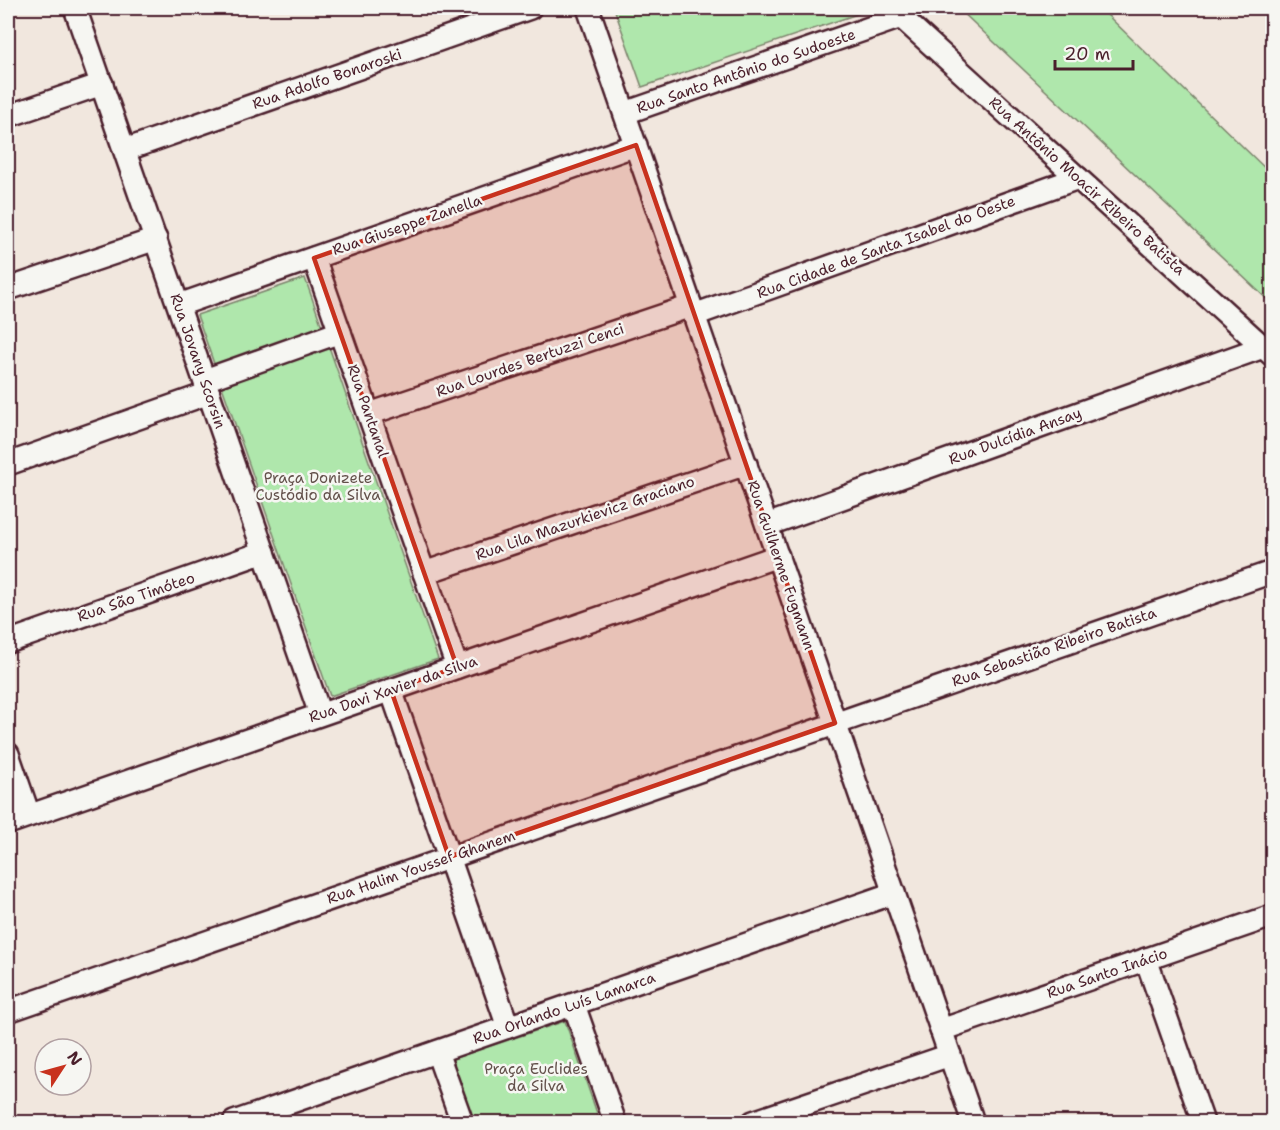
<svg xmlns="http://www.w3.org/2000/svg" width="1280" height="1130" font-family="'Shantell Sans',sans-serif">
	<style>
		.green { fill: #afe7ac; stroke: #7c836c; stroke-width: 1.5 }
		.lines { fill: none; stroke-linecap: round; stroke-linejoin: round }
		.minor-casing { stroke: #4a1f2b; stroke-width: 26 }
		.minor { stroke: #f6f6f2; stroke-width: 21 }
		.marked { fill: #c8321e; fill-opacity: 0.2; stroke: #c8321e; stroke-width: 4.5; stroke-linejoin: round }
		.labels { text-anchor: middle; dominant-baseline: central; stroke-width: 5; stroke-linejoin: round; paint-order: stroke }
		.street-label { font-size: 15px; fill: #4a1f2b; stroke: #f6f6f2 }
		.park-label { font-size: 15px; fill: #63514b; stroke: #f6f6f2 }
	</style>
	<rect width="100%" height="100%" fill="#f1e7de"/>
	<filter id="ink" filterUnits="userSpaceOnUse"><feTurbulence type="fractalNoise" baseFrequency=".0167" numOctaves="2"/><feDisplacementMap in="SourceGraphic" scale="12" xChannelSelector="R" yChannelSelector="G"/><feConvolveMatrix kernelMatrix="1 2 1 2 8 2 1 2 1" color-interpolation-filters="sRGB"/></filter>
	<g filter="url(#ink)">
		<g class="green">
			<polygon points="614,8 875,8 642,87"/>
			<polygon points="958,8 1100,8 1272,175 1272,304"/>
			<polygon points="305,278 438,659 330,696 197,315"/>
			<polygon points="565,1021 600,1122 474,1122 452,1059"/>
		</g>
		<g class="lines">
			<defs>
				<g id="minor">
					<polyline points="75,8 320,714"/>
					<polyline points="588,8 973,1122"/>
					<polyline points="625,113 901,17 1272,355"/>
					<polyline points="8,116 102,84"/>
					<polyline points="125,150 530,8"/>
					<polyline points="314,258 457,667"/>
					<polyline points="8,289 156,239"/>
					<polyline points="179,305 636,145"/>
					<polyline points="694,315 1078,178"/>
					<polyline points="205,380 340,332"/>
					<polyline points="369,414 691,306"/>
					<polyline points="8,464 209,393"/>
					<polyline points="767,525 1263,347"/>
					<polyline points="424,573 746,464"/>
					<polyline points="8,642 264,552"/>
					<polyline points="391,690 508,1027"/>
					<polyline points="8,754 29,815"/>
					<polyline points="8,823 778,556"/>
					<polyline points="1146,959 1203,1122"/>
					<polyline points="574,1005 615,1122"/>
					<polyline points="8,1011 1272,572"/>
					<polyline points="941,1030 1272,916"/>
					<polyline points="437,1052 462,1122"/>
					<polyline points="234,1122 894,893"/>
					<polyline points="753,1122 950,1055"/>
				</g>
			</defs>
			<use href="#minor" class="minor-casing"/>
			<use href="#minor" class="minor"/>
		</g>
	</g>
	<path class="marked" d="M636 145 835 723 449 857 391 690 457 667 314 258Z"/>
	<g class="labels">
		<g class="street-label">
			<text transform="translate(746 71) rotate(-19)">Rua Santo Antônio do Sudoeste</text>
			<text transform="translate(327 79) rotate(-19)">Rua Adolfo Bonaroski</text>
			<text transform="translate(1087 186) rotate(42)">Rua Antônio Moacir Ribeiro Batista</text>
			<text transform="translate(407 225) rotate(-19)">Rua Giuseppe Zanella</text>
			<text transform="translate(886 247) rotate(-20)">Rua Cidade de Santa Isabel do Oeste</text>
			<text transform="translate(530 360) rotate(-19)">Rua Lourdes Bertuzzi Cenci</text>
			<text transform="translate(198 361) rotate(71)">Rua Jovany Scorsin</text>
			<text transform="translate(368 411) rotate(71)">Rua Pantanal</text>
			<text transform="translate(1015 436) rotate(-20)">Rua Dulcídia Ansay</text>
			<text transform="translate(585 518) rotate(-19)">Rua Lila Mazurkievicz Graciano</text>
			<text transform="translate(781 565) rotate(71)">Rua Guilherme Fugmann</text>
			<text transform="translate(136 597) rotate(-19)">Rua São Timóteo</text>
			<text transform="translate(1054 647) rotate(-19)">Rua Sebastião Ribeiro Batista</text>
			<text transform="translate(393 689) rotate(-19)">Rua Davi Xavier da Silva</text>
			<text transform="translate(421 867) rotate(-19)">Rua Halim Youssef Ghanem</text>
			<text transform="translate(1107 973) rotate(-19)">Rua Santo Inácio</text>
			<text transform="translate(564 1008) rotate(-19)">Rua Orlando Luís Lamarca</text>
		</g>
		<g class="park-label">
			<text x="318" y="478">Praça Donizete<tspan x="318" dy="17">Custódio da Silva</tspan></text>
			<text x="536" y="1069">Praça Euclides<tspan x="536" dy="17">da Silva</tspan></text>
		</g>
	</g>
	<rect width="1280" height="1130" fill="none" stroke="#f6f6f2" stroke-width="30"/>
	<rect x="15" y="15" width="1250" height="1100" fill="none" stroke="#4a1f2b" stroke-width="2" filter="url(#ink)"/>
	<g transform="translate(63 1067) rotate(54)"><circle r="28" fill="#f6f6f2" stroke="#b1a0a2" stroke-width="1.5"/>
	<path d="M0-4.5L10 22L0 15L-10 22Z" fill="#c8321e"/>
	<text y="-9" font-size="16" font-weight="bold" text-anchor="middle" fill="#4a1f2b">N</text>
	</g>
	<path d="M1055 60v9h78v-9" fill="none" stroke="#4a1f2b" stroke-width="3"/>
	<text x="1064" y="60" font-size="18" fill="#4a1f2b" stroke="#f6f6f2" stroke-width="4.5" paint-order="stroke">20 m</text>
</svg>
